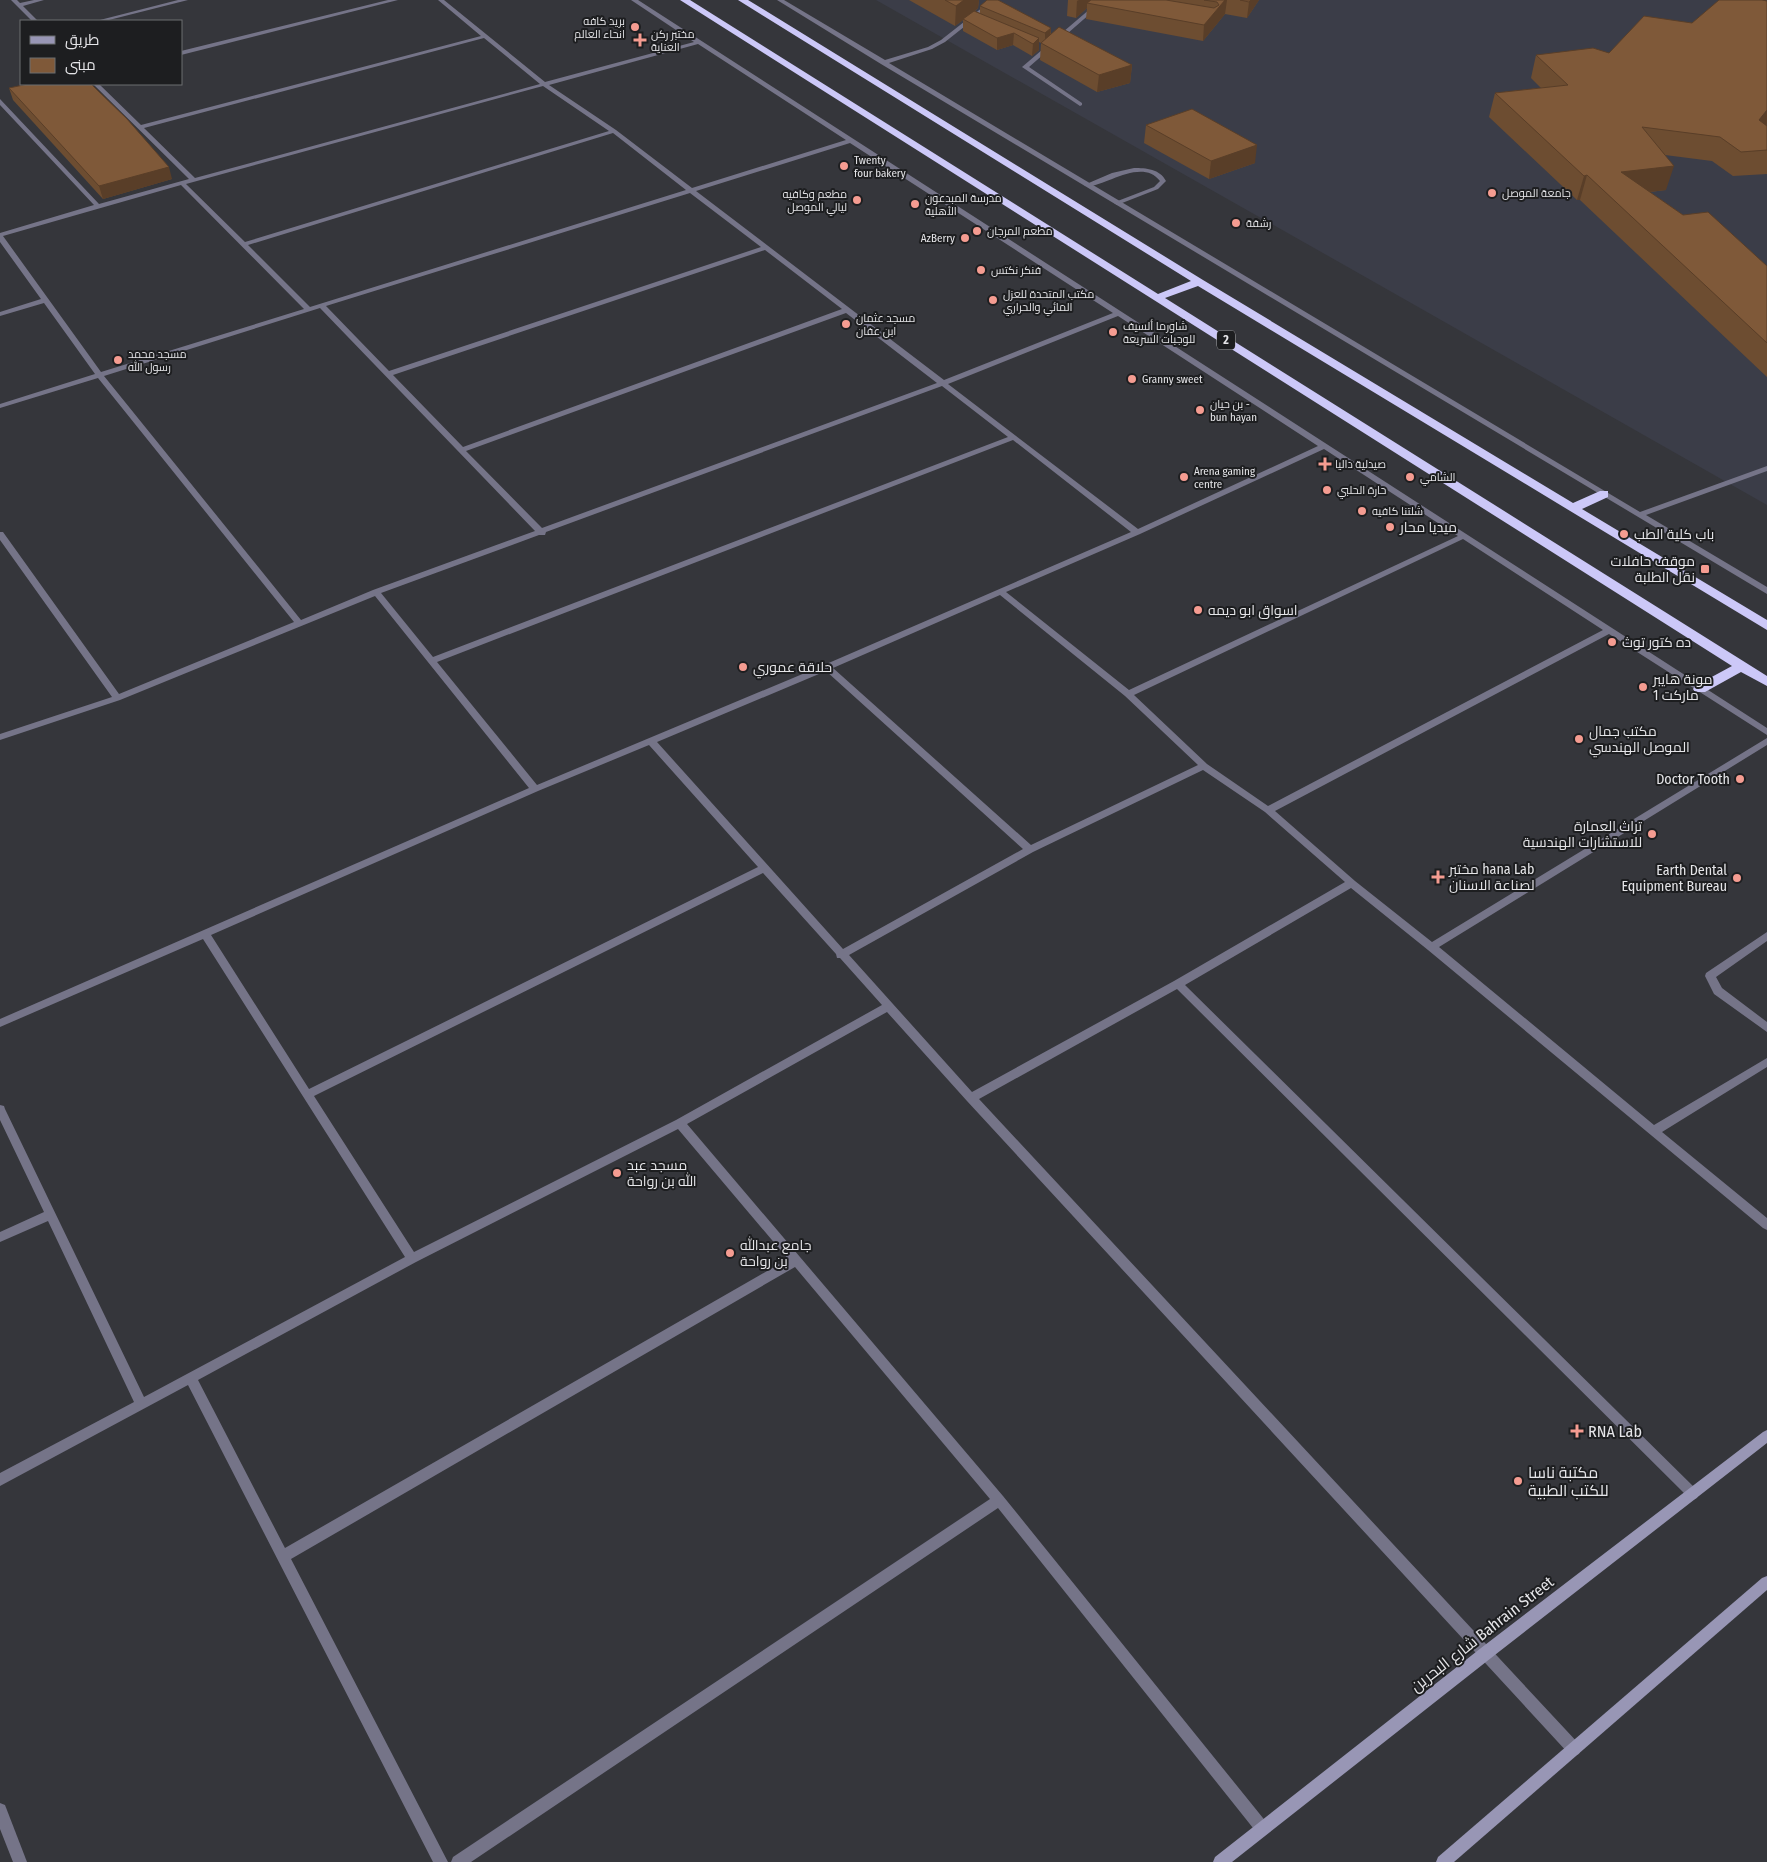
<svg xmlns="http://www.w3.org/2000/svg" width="1767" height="1862" font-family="'Fira Sans Condensed',Cairo,sans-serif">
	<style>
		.built { fill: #3b3d48 }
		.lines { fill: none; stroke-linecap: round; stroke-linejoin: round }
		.lane { fill: #757488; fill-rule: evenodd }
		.street { fill: #757488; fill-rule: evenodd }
		.secondary { fill: #9896b5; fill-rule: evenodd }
		.highway { fill: #ccc8f8; fill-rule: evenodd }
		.wall { fill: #6d4d31 }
		.shaded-wall { fill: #593e28 }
		.building { fill: #7f5939; stroke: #593e28 }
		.poi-dot { fill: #f59c91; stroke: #1d1e20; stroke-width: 2 }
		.labels { text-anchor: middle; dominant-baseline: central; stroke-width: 4; stroke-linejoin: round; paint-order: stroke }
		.far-poi-label { font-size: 11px; fill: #e5e5e8; stroke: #1d1e20; text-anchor: start }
		.shield { fill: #1d1e20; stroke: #a9a9ac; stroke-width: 1 }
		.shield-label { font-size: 12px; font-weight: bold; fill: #e5e5e8 }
		.poi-label { font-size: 14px; fill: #e5e5e8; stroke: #1d1e20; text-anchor: start }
		.near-poi-label { font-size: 16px; fill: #e5e5e8; stroke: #1d1e20; text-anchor: start }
		.near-street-label { font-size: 16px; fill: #e5e5e8; stroke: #1d1e20 }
	</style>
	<rect width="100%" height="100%" fill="#35363b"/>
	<polygon class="built" points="876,0 1767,0 1767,505 1353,270"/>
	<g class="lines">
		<path class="lane" d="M1134 168C1146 168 1160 169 1166 181L1158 189 1117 205 1114 203 1115 202 1154 187 1160 181C1140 155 1097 193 1084 185L1112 173Z"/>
		<g class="street">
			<polygon points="11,0 17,0 20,3 34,0 44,0 23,6 38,21 32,21"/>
			<polygon points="178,0 188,0 105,21 96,21"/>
			<polygon points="388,0 398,0 181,55 181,51"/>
			<path d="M438 0H444L545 82 694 42 631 0H638L1767 728V735L1609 634 1275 811 1355 881 1432 942 1767 738V745L1439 947 1654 1125 1767 1058V1067L1662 1132 1767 1218V1230L1763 1228 1428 950 1351 888 1185 985 1697 1490 1699 1494 1697 1498 1693 1500 1689 1498 1177 989 979 1099 1579 1744 1581 1749 1579 1754 1574 1756 1569 1754 967 1101 887 1012 687 1124 1003 1496 1267 1823 1269 1828 1267 1833 1262 1835 1257 1833 998 1508 471 1862H451L453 1857 990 1499 795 1267 291 1559 448 1862H433L188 1385 0 1486V1473L134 1402 48 1221 0 1242V1232L44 1212 0 1120V1105L4 1106 5 1109 144 1397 405 1257 203 939 0 1027V1019L529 788 375 596 120 700 0 740V734L112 697 0 540V532H3L119 694 294 622 98 378 0 408V404L95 374 44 303 0 316V312L41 299 0 242V233L94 205 0 105V99L99 204 189 179 93 84H99L141 125 481 36ZM484 38 540 84 195 178 144 128ZM698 44 846 140 692 188 616 130 549 85ZM543 86 609 131 245 242 186 184ZM613 133 686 190 310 307 248 245ZM850 143 1113 313 944 380 696 191ZM181 185 304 309 101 372 3 236ZM690 193 761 247 389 371 326 306ZM765 250 842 309 463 447 393 375ZM320 308 535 531 373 590 301 620 104 376ZM846 313 937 383 542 528 466 451ZM1118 316 1318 446 1138 529 948 384ZM942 386 1008 437 433 657 381 593 539 535H545L546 532ZM1013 440 1131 532 824 665 537 785 437 662ZM1324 449 1458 536 1129 690 1006 592 1140 534ZM1463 539 1603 630 1268 806 1207 764 1134 695ZM1000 595 1125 696 1198 765 1031 845 833 668ZM826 671 1023 849 843 949 657 742ZM649 745 758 867 309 1089 211 935 538 791ZM1203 770 1265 812 1345 882 1174 981 972 1092 849 955 1033 852ZM763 873 836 954 837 958H840L882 1005 676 1120 414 1252 314 1096ZM678 1129 788 1259 285 1548 198 1380 416 1262Z"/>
			<polygon points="777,0 784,0 885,60 928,47 941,40 992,0 998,0 945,42 932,49 889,63 1640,512 1767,466 1767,471 1646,515 1767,587 1767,594 881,64"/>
			<polygon points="1097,3 1099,4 1099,6 1029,67 1082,103 1082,105 1080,106 1022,67"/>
			<polygon points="1767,932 1767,941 1716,977 1722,988 1767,1022 1767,1032 1714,994 1705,976 1706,973"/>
			<polygon points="0,1803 5,1805 27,1862 13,1862 0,1829"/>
		</g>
		<g class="secondary">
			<polygon points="1767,1430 1767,1443 1491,1658 1232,1862 1213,1862 1215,1857 1481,1648 1763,1432"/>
			<polygon points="1767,1576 1767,1590 1454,1862 1436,1862 1438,1857 1762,1578"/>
		</g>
		<polygon class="highway" points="680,0 690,0 1158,294 1191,281 738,0 748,0 1203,280 1573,503 1600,491 1608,491 1608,497 1582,509 1767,620 1767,630 1198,286 1165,298 1767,676 1767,686 1741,672 1705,692 1695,692 1693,689 1695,686 1732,666"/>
	</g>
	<g class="wall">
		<polygon points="909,0 979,0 978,8 975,11 980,13 980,6 1051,28 1051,34 1132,65 1130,83 1097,92 1040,60 1041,43 1039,42 1039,50 1032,56 1013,45 997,50 963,31 963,20 955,26"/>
		<polygon points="1068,0 1259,0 1247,18 1225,14 1203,41 1086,19 1087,8 1076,18 1067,16"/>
		<polygon points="1536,55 1767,124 1766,125 1767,126 1767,174 1733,176 1712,161 1665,155 1666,190 1650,192 1683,215 1767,266 1767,377 1580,200 1577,200 1489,117 1495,93 1541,88 1531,78"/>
		<polygon points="9,88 172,179 103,199 13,100"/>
		<polygon points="1146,125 1255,163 1209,179 1144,143"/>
	</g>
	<g class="shaded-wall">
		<polygon points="950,0 979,0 978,8 964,20 963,19 963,20 955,26 956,6"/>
		<polygon points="1079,0 1094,0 1087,3 1087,8 1076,18 1077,1"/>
		<polygon points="1225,0 1227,0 1225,14 1203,41 1204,25"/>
		<polygon points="1251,0 1259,0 1247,18 1249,2"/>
		<polygon points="1051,28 1050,40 1045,45 1045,33"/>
		<polygon points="1014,33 1013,45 997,50 997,38"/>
		<polygon points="1039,38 1039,50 1032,56 1033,44"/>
		<polygon points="1132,65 1130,83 1097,92 1099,75"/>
		<polygon points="1767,110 1767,124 1751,144 1759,120"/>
		<polygon points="1257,145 1255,163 1209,179 1211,161"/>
		<polygon points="1674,166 1666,190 1614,196 1621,172"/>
		<polygon points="169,167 172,179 103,199 99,186"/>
		<polygon points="1587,175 1580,200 1577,200 1584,176"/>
	</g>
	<g class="building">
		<polygon points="945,0 964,0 956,6"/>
		<polygon points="987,0 998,0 1051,28 1045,33 980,6"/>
		<polygon points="1091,0 1166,0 1214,8 1219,5 1217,2 1204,0 1225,0 1204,25 1087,3"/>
		<polygon points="1240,0 1251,0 1249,2"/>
		<polygon points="1719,0 1762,0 1767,1 1767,110 1759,120 1767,126 1767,150 1741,152 1720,137 1642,127 1674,166 1621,172 1683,215 1708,212 1767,266 1767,343 1587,175 1584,176 1495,93 1568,85 1536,55 1593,48 1609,53 1644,16 1692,23"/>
		<polygon points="974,11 1039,38 1033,44 1014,33 997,38 963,19"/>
		<polygon points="1059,27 1132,65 1099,75 1041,43"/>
		<polygon points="28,84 91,84 127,119 169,167 99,186 9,88"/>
		<polygon points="1192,109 1257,145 1211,161 1146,125"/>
	</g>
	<g class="poi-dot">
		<circle cx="635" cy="27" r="5"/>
		<path d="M637.5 32.5h5v5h5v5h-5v5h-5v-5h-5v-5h5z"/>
		<circle cx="844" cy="166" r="5"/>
		<circle cx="1492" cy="193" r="5"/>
		<circle cx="857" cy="200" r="5"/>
		<circle cx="915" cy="204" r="5"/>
		<circle cx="1236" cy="223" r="5"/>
		<circle cx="977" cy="231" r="5"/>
		<circle cx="965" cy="238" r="5"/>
		<circle cx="981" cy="270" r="5"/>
		<circle cx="993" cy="300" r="5"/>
		<circle cx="846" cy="324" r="5"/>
		<circle cx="1113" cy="332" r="5"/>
		<circle cx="118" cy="360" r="5"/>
		<circle cx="1132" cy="379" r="5"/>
		<circle cx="1200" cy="410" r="5"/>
		<path d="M1322.5 456.5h5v5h5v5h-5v5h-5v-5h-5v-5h5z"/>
		<circle cx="1184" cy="477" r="5"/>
		<circle cx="1410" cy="477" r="5"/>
		<circle cx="1327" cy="490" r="5"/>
		<circle cx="1362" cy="511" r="5"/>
		<circle cx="1390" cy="527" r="5"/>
		<circle cx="1624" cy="534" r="5"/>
		<rect x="1700" y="564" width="10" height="10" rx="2.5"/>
		<circle cx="1198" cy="610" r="5"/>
		<circle cx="1612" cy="642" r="5"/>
		<circle cx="743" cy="667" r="5"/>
		<circle cx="1643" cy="687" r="5"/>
		<circle cx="1579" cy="739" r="5"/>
		<circle cx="1740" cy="779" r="5"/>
		<circle cx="1652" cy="834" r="5"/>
		<path d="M1435.5 869.5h5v5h5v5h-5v5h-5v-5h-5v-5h5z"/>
		<circle cx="1737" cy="878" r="5"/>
		<circle cx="617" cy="1173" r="5"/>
		<circle cx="730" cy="1253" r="5"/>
		<path d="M1574.5 1423.5h5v5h5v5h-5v5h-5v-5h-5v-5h5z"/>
		<circle cx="1518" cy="1481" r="5"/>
	</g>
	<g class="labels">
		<g class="far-poi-label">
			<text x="625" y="21" text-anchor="end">بريد كافه<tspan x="625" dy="13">انحاء العالم</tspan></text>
			<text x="651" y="34">مختبر ركن<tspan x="651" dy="13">العناية</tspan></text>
			<text x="854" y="160">Twenty<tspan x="854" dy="13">four bakery</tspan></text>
			<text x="1502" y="193">جامعة الموصل</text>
			<text x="847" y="194" text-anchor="end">مطعم وكافيه<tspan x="847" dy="13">ليالي الموصل</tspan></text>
			<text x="925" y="198">مدرسة المبدعون<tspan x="925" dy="13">الأهلية</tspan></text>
			<text x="1246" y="223">رشفة</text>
			<text x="987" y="231">مطعم المرجان</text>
			<text x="955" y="238" text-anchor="end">AzBerry</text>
			<text x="991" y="270">فنكر نكتس</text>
			<text x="1003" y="294">مكتب المتحدة للعزل<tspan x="1003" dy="13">المائي والحراري</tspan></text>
			<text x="856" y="318">مسجد عثمان<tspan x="856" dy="13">ابن عفان</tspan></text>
			<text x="1123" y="326">شاورما ألسيف<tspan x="1123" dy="13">للوجبات السريعة</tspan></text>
			<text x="128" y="354">مسجد محمد<tspan x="128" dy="13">رسول الله</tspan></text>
			<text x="1142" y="379">Granny sweet</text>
			<text x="1210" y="404">بن حيان -<tspan x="1210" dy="13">bun hayan</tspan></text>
			<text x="1335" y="464">صيدلية داليا</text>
			<text x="1194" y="471">Arena gaming<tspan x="1194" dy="13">centre</tspan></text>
			<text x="1420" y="477">الشامي</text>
			<text x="1337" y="490">حارة الحلبي</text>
			<text x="1372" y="511">شلتنا كافيه</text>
		</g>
		<rect class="shield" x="1217" y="330.5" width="18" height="19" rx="4"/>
		<g class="shield-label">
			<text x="1226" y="340">2</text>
		</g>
		<g class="poi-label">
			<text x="1400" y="527">ميديا محار</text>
			<text x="1634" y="534">باب كلية الطب</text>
			<text x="1695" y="561" text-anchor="end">موقف حافلات<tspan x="1695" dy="16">نقل الطلبة</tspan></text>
			<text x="1208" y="610">اسواق ابو ديمه</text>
			<text x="1622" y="642">ده كتور توث</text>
			<text x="753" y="667">حلاقة عموري</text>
			<text x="1653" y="679">مونة هايبر<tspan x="1653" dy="16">ماركت 1</tspan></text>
			<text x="1589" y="731">مكتب جمال<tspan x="1589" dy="16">الموصل الهندسي</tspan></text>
			<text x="1730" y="779" text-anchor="end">Doctor Tooth</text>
			<text x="1642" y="826" text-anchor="end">تراث العمارة<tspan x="1642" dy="16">للاستشارات الهندسية</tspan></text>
			<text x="1449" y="869">مختبر hana Lab<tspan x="1449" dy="16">لصناعة الاسنان</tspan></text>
			<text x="1727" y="870" text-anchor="end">Earth Dental<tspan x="1727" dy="16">Equipment Bureau</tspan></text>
			<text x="627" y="1165">مسجد عبد<tspan x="627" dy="16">الله بن رواحة</tspan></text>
			<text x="740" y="1245">جامع عبدالله<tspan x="740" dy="16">بن رواحة</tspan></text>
		</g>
		<g class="near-poi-label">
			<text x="1588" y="1431">RNA Lab</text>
			<text x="1528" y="1472">مكتبة ناسا<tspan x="1528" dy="18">للكتب الطبية</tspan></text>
		</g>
		<g class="near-street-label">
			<text transform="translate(1482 1634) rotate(-38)">شارع البحرين Bahrain Street</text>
		</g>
	</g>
	<rect x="20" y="20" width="162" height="65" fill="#1d1e20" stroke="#6d6e70"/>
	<rect x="30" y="36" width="25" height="8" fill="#9896b5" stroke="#6d6e70"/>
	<text x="65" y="45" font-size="15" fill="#e5e5e8">طريق</text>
	<rect x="30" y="58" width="25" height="15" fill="#7f5939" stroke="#6d6e70"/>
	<text x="65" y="70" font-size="15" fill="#e5e5e8">مبنى</text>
</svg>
